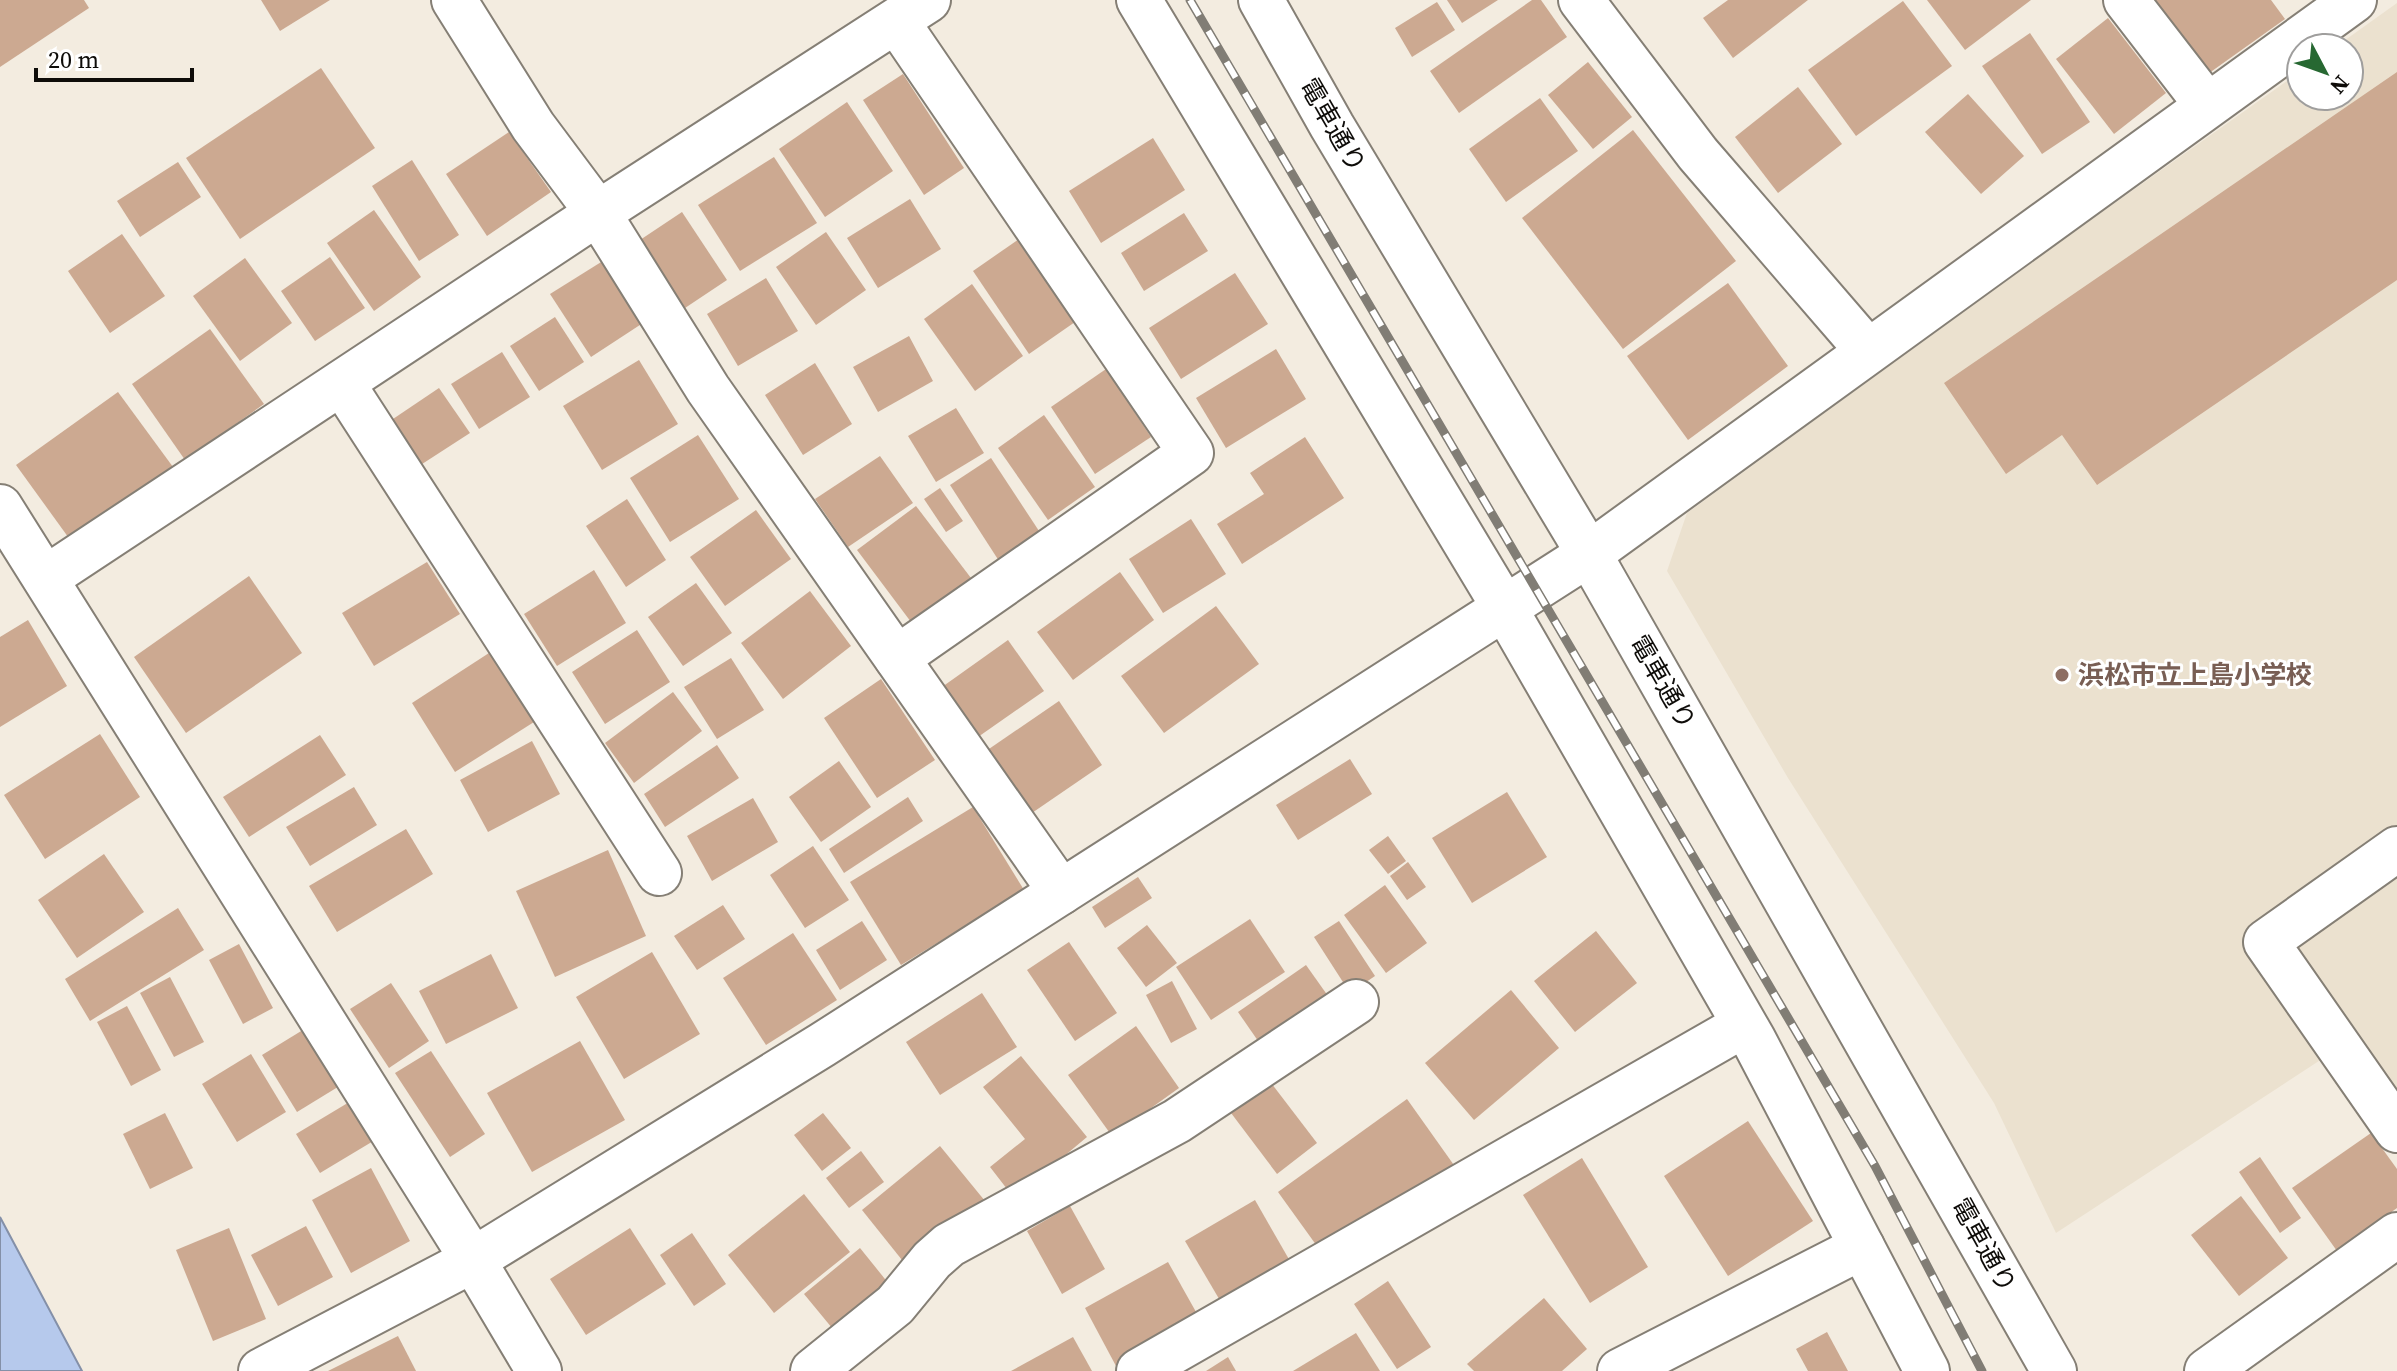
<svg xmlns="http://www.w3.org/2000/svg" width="2397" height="1371" font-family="'Source Serif 4','Noto Sans JP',serif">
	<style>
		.built { fill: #ebe1cf }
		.water { fill: #b6c9ec; stroke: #8490a8; stroke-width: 2 }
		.building { fill: #cca991 }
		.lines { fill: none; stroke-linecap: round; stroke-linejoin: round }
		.minor-casing { stroke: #857f75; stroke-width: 48 }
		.minor { stroke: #fff; stroke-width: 44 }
		.rail-casing { stroke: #817d75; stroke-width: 9 }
		.rail { stroke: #fff; stroke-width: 6; stroke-dasharray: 18; stroke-linecap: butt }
		.education-dot { fill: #8d6e63; stroke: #fff; stroke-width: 3 }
		.labels { text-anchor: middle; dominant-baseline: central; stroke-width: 6; stroke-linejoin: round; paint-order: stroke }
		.street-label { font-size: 26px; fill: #0e0c09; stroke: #fff }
		.education-label { font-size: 26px; font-weight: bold; fill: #785e54; stroke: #fff; text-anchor: start }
	</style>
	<rect width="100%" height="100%" fill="#f3ece0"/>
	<g class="built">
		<polygon points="2397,3 2397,825 2246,934 2325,1057 2056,1233 1994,1103 1788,778 1667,571 1687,513 2057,244 2301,71 2301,96 2349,96 2349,48 2334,48"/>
		<polygon points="2397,870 2397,1091 2291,947"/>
	</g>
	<polygon class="water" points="0,1217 82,1371 0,1371"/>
	<g class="building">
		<polygon points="0,0 84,0 89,8 0,67"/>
		<polygon points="261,0 330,0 280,31"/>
		<polygon points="1447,0 1498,0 1462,23"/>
		<polygon points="1532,0 1541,0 1567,37 1459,113 1430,71"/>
		<polygon points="1728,0 1808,0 1733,58 1703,18"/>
		<polygon points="1927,0 2031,0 1965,50"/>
		<polygon points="2151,0 2271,0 2285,19 2205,76"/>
		<polygon points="1903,1 1952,66 1856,136 1808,70"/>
		<polygon points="1437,2 1455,30 1412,57 1395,28"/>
		<polygon points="2108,18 2166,93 2114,134 2056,59"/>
		<polygon points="2030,33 2090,122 2042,154 1982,66"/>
		<polygon points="1588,62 1632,117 1593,149 1548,95"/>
		<polygon points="321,68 375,148 240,239 186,158"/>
		<polygon points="2397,72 2397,280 2097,485 2062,435 2006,474 1944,383"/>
		<polygon points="903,74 964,168 924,195 863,100"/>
		<polygon points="1798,87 1842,144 1778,193 1735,137"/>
		<polygon points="1968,94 2024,156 1981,194 1925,132"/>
		<polygon points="1540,98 1578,151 1506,202 1469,149"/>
		<polygon points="847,102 893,171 825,217 779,149"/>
		<polygon points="1633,130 1736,261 1623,349 1522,218"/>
		<polygon points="509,132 551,192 487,236 446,174"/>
		<polygon points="1153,138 1185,190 1101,243 1069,191"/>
		<polygon points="774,157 817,223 740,271 698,205"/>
		<polygon points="412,160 459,235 419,261 372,186"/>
		<polygon points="178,162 201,197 140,237 117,201"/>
		<polygon points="910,199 941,249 878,288 847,238"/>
		<polygon points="374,210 421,277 374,311 327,243"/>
		<polygon points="682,212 727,280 685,308 640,240"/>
		<polygon points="1184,213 1208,251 1144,291 1121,253"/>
		<polygon points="826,232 866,290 816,325 776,267"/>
		<polygon points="122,234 165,296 110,333 68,271"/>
		<polygon points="1019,239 1075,322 1029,354 973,271"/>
		<polygon points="330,257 365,308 315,341 281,291"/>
		<polygon points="245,258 292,323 240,361 193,296"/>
		<polygon points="606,259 646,321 591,357 550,294"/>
		<polygon points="1235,273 1268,324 1181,379 1149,328"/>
		<polygon points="766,278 798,331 738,366 707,314"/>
		<polygon points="1728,283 1788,366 1688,440 1627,356"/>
		<polygon points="972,284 1023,356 975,391 924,319"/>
		<polygon points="555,317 584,362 539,391 510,346"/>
		<polygon points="210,329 264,404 185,460 132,384"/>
		<polygon points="909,336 933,381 878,412 853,367"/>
		<polygon points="1276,349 1306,399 1226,448 1196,398"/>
		<polygon points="502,352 530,397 479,429 451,384"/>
		<polygon points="639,360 678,424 602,470 563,406"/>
		<polygon points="815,363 852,424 803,455 765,395"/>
		<polygon points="1106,369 1151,437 1095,474 1051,407"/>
		<polygon points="439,388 470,433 419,466 390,421"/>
		<polygon points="118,392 173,467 71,541 16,465"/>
		<polygon points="956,408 984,453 936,482 908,436"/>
		<polygon points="1044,415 1095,487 1048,520 998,448"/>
		<polygon points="698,435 739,499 670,542 630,478"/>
		<polygon points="1305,437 1344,498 1242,564 1217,524 1264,494 1250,473"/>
		<polygon points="880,456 913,503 848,547 815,499"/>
		<polygon points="991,458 1041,534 999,561 950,485"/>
		<polygon points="940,488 963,521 946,532 924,499"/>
		<polygon points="627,499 666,560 626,587 586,526"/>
		<polygon points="916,506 971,578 911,622 857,550"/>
		<polygon points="756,510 791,559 725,606 690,557"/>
		<polygon points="1191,519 1226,574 1163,613 1129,559"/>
		<polygon points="427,562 460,614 374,666 342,613"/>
		<polygon points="594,570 626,623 557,666 524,614"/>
		<polygon points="1120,572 1154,620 1073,680 1037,632"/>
		<polygon points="249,576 302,653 186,733 134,657"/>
		<polygon points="696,583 732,633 683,666 648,617"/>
		<polygon points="810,591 851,646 783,699 741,643"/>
		<polygon points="1216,606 1259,664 1164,733 1121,676"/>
		<polygon points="28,620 67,686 0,727 0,637"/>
		<polygon points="637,630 670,682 605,724 572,672"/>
		<polygon points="1008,640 1044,691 978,737 942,687"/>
		<polygon points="489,653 534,722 455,772 412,703"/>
		<polygon points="731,658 764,710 717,739 684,687"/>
		<polygon points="881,679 935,760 877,798 824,718"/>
		<polygon points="673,692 702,731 634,783 605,743"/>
		<polygon points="1059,701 1102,765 1029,815 986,751"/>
		<polygon points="100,734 140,797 45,859 4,795"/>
		<polygon points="320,735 346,775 249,837 223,797"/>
		<polygon points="532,741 560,794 488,832 460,780"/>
		<polygon points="717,745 739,778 665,827 644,794"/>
		<polygon points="1350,759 1372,794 1298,840 1276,805"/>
		<polygon points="839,761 871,807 821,842 789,797"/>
		<polygon points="354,787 377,825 310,866 286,827"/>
		<polygon points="1507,792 1547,857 1472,903 1432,838"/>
		<polygon points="908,797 923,821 844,873 829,849"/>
		<polygon points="753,798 778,842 712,881 687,836"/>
		<polygon points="973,807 1024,890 901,965 850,882"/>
		<polygon points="406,829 433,874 337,932 309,886"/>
		<polygon points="1388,836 1406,861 1388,874 1369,850"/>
		<polygon points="813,846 849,900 805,928 770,875"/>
		<polygon points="608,850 646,936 555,977 516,891"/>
		<polygon points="104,854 144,912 77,958 38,900"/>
		<polygon points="1408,862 1426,887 1407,900 1390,876"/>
		<polygon points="1138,877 1152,898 1105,928 1092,907"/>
		<polygon points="1385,885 1427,943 1386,973 1344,915"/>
		<polygon points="723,905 745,939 697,970 674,936"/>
		<polygon points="178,908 204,950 90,1021 65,979"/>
		<polygon points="1250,919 1285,972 1211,1020 1176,967"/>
		<polygon points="862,921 887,960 840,990 816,950"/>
		<polygon points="1339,921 1375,976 1350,993 1314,937"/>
		<polygon points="1147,925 1177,963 1146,987 1117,948"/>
		<polygon points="1596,931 1637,983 1575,1032 1534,981"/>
		<polygon points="793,933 837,1000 766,1045 723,978"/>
		<polygon points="1069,942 1117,1013 1075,1041 1027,970"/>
		<polygon points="239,944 273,1008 243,1024 209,960"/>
		<polygon points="652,952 700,1034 624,1079 576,997"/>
		<polygon points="491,954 518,1008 446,1044 419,991"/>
		<polygon points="1306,965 1333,1003 1265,1051 1238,1012"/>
		<polygon points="170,977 204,1042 174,1057 140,993"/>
		<polygon points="1172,981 1197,1029 1171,1043 1146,995"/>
		<polygon points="391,983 429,1041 389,1068 350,1009"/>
		<polygon points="1511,990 1559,1048 1474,1120 1425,1063"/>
		<polygon points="982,993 1017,1047 940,1095 906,1042"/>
		<polygon points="127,1006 161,1070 131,1086 97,1022"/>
		<polygon points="311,1025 346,1082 297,1112 262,1055"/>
		<polygon points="1136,1026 1179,1088 1112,1136 1068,1075"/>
		<polygon points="580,1041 625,1120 532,1172 487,1093"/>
		<polygon points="431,1051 485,1134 450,1157 395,1073"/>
		<polygon points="251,1054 286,1112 237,1142 202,1084"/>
		<polygon points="1021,1056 1087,1137 1014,1198 990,1167 1025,1139 983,1087"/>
		<polygon points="1268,1079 1317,1143 1277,1174 1228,1109"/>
		<polygon points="1407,1099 1456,1168 1327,1260 1278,1192"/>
		<polygon points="351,1101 375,1140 320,1173 296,1134"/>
		<polygon points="165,1113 193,1168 150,1189 123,1134"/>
		<polygon points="823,1113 851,1148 822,1171 794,1135"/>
		<polygon points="1748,1121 1813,1221 1728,1276 1664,1176"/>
		<polygon points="2371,1133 2397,1169 2397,1208 2337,1251 2292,1188"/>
		<polygon points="940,1146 985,1201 906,1265 862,1210"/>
		<polygon points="861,1151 884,1182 849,1208 826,1178"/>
		<polygon points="2260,1157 2301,1218 2280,1233 2239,1172"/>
		<polygon points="1582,1158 1648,1267 1590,1303 1523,1195"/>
		<polygon points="371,1168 410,1241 351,1273 312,1200"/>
		<polygon points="804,1194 850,1252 774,1313 728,1255"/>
		<polygon points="2241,1196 2288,1258 2239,1296 2191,1235"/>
		<polygon points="1255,1200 1294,1268 1225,1309 1185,1241"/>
		<polygon points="1070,1206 1105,1269 1062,1294 1027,1231"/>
		<polygon points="306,1226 333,1277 278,1306 251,1255"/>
		<polygon points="229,1228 266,1319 213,1341 176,1250"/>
		<polygon points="630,1228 666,1284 586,1335 550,1279"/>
		<polygon points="692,1233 726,1284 694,1306 660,1255"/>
		<polygon points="860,1248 893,1289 837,1334 804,1294"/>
		<polygon points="1168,1262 1200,1319 1116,1366 1085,1308"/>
		<polygon points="1388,1281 1431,1347 1397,1369 1354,1304"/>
		<polygon points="1544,1298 1587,1349 1562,1371 1474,1371 1467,1364"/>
		<polygon points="1827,1332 1848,1371 1808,1371 1796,1349"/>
		<polygon points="1356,1333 1380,1371 1293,1371"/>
		<polygon points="398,1336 416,1371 328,1371"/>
		<polygon points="1073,1337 1092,1371 1011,1371"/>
		<polygon points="1228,1357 1236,1371 1206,1371"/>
	</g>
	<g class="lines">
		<defs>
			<g id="minor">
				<polyline points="454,0 533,126 598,213 708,389 1061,892"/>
				<polyline points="1139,0 1504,607 1753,1039 1927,1371"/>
				<polyline points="1261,0 1332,126 1589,554 2054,1371"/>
				<polyline points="1581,0 1698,154 1868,351"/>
				<polyline points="2126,0 2207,105"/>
				<polyline points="342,383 659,873"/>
				<polyline points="0,507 473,1260 539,1371"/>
				<polyline points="46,578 598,213 928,0"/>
				<polyline points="897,658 1191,453 897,22"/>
				<polyline points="2397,849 2266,942 2397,1130"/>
				<polyline points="261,1371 473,1260 822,1045 1589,554 2354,0"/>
				<polyline points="813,1371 895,1305 932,1260 949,1245 1177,1121 1356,1002"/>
				<polyline points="1139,1371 1744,1025"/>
				<polyline points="1620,1371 1862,1247"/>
				<polyline points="2207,1371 2397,1235"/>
			</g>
		</defs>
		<use href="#minor" class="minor-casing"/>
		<use href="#minor" class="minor"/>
		<defs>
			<polyline id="rail" points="1190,0 1875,1166 1982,1371"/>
		</defs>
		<use href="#rail" class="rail-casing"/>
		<use href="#rail" class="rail"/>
	</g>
	<circle class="education-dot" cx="2062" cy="675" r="8"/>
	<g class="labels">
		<g class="street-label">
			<text transform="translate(1333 125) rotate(60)">電車通り</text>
			<text transform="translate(1663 682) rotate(60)">電車通り</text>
			<text transform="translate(1984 1245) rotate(61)">電車通り</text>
		</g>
		<g class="education-label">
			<text x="2078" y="675">浜松市立上島小学校</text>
		</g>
	</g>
	<g transform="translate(2325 72) rotate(131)"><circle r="38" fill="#ffffff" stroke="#9f9e9d" stroke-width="2"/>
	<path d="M0-6L14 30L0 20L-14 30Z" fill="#276832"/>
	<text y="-12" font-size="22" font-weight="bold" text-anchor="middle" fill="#0e0c09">N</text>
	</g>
	<path d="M36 68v12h156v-12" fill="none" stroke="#0e0c09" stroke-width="4"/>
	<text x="48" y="68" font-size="24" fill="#0e0c09" stroke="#ffffff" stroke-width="6" paint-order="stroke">20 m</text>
</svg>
